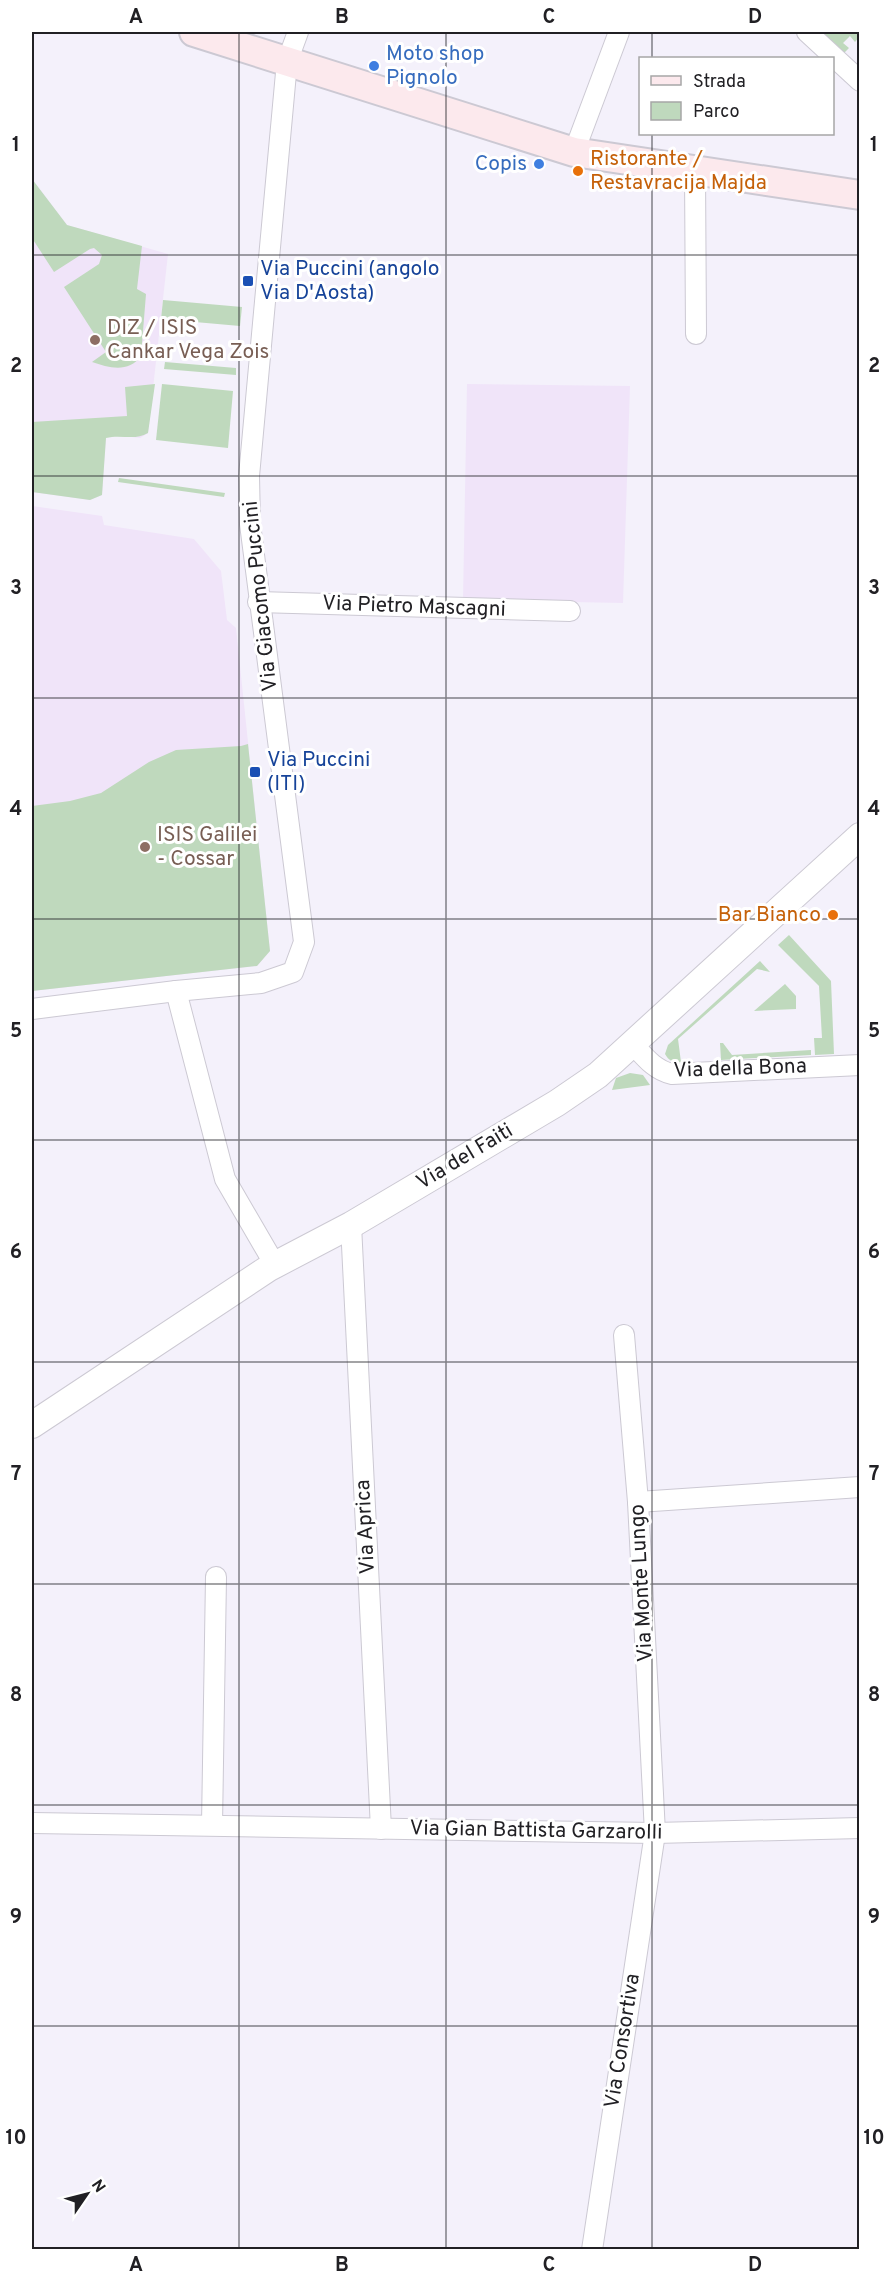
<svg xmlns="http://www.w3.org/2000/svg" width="891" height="2281" font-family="Overpass,sans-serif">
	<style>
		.education { fill: #f0e4f9 }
		.green { fill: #bfd9bd }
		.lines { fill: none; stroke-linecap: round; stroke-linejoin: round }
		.minor-casing { stroke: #ccc9d3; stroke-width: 22 }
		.tertiary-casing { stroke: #ccc9d3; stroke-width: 28 }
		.secondary-casing { stroke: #ccc9d3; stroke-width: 32 }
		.minor { stroke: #fff; stroke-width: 20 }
		.tertiary { stroke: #fff; stroke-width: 26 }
		.secondary { stroke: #fce9ed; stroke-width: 28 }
		.grid { fill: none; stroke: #212024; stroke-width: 1.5; stroke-opacity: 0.55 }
		.shop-dot { fill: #3f7fe0; stroke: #fff; stroke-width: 2 }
		.food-dot { fill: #e8710a; stroke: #fff; stroke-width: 2 }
		.transit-dot { fill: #1a4fb4; stroke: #fff; stroke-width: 2 }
		.education-dot { fill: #8d6e63; stroke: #fff; stroke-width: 2 }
		.labels { text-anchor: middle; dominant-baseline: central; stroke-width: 6; stroke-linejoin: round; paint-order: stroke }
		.shop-label { font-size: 21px; fill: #366cbe; stroke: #fff; text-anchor: start }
		.food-label { font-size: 21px; fill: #c56008; stroke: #fff; text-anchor: start }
		.transit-label { font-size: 21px; fill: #164399; stroke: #fff; text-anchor: start }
		.education-label { font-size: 21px; fill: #785e54; stroke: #fff; text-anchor: start }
		.street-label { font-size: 21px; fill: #212024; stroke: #fff }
		.neatline { fill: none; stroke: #212024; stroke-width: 2 }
		.grid-label { font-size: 20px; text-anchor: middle; font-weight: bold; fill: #212024 }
	</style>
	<rect width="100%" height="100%" fill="#f4f1fb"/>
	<g class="education">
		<polygon points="32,179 67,225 168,254 148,433 140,438 116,435 106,437 102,495 90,500 32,492"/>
		<polygon points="467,384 630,386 623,603 463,600"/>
		<polygon points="32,506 102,516 104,525 194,539 221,571 227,620 236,628 270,951 257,966 32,991"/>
	</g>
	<g class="green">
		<polygon points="817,32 859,32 859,37 855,42 850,36 843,43 849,48 844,53 837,50"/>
		<path d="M32 179 67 225 142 246 137 289 146 294 141 356C129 373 109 368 92 362L106 352 64 287 99 264 102 255 94 248 90 249 54 272 32 238Z"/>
		<polygon points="163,300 242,307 240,326 161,319"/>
		<polygon points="165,362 236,368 236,375 164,369"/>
		<path d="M155 384 148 433C135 441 121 434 106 438L102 495 90 500 32 492V422L127 416 125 387Z"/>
		<polygon points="162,384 233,391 228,448 156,440"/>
		<polygon points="119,478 225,493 224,497 118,482"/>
		<polygon points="248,744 270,951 257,966 32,991 32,806 70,801 101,793 149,762 176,750 241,746"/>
		<polygon points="789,935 831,981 834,1054 815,1055 814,1038 822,1038 819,986 778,945"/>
		<path d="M760 961 770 972 757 969 678 1039 681 1062C672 1062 669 1061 665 1054L668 1045Z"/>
		<polygon points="785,984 796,996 796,1009 754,1011"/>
		<polygon points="720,1043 723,1043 732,1055 811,1050 811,1055 721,1060"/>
		<polygon points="630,1073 643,1075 650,1085 612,1090 616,1078"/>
	</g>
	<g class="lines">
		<defs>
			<g id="minor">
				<polyline points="807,32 860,81"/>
				<polyline points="574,152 619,32"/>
				<polyline points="695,171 696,334"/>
				<polyline points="258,602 570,611"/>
				<polyline points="176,991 225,1179 275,1265"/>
				<polyline points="32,1009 176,991 261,983 293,972 304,942 250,524 249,476 287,62 298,32"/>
				<path d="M632 1043C644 1056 654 1070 672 1074L860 1065"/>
				<polyline points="351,1225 381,1829"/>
				<polyline points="638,1502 860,1487"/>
				<polyline points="32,1823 655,1833 860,1828"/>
				<polyline points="212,1825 216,1577"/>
				<polyline points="592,2250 655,1833 638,1502 624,1335"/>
			</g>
			<polyline id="tertiary" points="32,1425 269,1268 351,1225 557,1103 598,1075 860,836"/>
			<polyline id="secondary" points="194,32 574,152 860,195"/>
		</defs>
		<use href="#minor" class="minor-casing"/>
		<use href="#tertiary" class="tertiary-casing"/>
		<use href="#secondary" class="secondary-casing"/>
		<use href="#minor" class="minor"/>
		<use href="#tertiary" class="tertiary"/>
		<use href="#secondary" class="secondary"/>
	</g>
	<path class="grid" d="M239 32V2250M446 32V2250M652 32V58M652 134V2250M32 255H860M32 476H860M32 698H860M32 919H860M32 1140H860M32 1362H860M32 1584H860M32 1805H860M32 2026H860"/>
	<g class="shop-dot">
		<circle cx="374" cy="66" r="6"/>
		<circle cx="539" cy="164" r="6"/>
	</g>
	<g class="food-dot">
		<circle cx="578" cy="171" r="6"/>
		<circle cx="833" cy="915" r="6"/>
	</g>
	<g class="transit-dot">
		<rect x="242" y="275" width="12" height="12" rx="3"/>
		<rect x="249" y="766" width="12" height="12" rx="3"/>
	</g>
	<g class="education-dot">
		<circle cx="95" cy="340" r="6"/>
		<circle cx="145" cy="847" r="6"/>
	</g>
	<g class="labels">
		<g class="shop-label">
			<text x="386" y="54">Moto shop<tspan x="386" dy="24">Pignolo</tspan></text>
			<text x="527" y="164" text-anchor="end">Copis</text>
		</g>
		<g class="food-label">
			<text x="590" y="159">Ristorante /<tspan x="590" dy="24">Restavracija Majda</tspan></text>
			<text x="821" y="915" text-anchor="end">Bar Bianco</text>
		</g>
		<g class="transit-label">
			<text x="260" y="269">Via Puccini (angolo<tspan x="260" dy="24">Via D'Aosta)</tspan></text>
			<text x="267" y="760">Via Puccini<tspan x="267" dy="24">(ITI)</tspan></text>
		</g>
		<g class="education-label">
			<text x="107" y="328">DIZ / ISIS<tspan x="107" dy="24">Cankar Vega Zois</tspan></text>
			<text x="157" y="835">ISIS Galilei<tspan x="157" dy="24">- Cossar</tspan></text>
		</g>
		<g class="street-label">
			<text transform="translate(261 596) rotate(-96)">Via Giacomo Puccini</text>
			<text transform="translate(414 607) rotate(2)">Via Pietro Mascagni</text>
			<text transform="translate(740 1069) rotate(-2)">Via della Bona</text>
			<text transform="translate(465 1157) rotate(-31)">Via del Faiti</text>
			<text transform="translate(366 1527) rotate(-93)">Via Aprica</text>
			<text transform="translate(642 1583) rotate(-93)">Via Monte Lungo</text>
			<text transform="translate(536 1831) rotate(1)">Via Gian Battista Garzarolli</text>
			<text transform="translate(623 2041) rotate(-81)">Via Consortiva</text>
		</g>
	</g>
	<rect width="891" height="2281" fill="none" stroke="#ffffff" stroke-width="66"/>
	<rect x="639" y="57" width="195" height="78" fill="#ffffff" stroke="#a6a6a7" stroke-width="1.5"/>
	<rect x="651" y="76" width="30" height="9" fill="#fce9ed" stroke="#a6a6a7" stroke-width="1.5"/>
	<text x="693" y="87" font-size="18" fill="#212024">Strada</text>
	<rect x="651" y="102" width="30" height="18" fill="#bfd9bd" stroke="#a6a6a7" stroke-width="1.5"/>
	<text x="693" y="117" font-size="18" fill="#212024">Parco</text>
	<g transform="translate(87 2194) rotate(55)" stroke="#ffffff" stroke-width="4.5" paint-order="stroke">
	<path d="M0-4.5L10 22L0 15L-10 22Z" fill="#212024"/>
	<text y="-9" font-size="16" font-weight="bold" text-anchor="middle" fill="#212024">N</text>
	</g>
	<rect x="33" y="33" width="825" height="2215" class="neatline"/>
	<g class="grid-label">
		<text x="136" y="23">A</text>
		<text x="342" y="23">B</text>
		<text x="549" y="23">C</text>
		<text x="755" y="23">D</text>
		<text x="16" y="151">1</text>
		<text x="874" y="151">1</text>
		<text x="16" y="372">2</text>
		<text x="874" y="372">2</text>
		<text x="16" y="594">3</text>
		<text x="874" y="594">3</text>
		<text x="16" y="815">4</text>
		<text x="874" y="815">4</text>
		<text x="16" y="1037">5</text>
		<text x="874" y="1037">5</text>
		<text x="16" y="1258">6</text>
		<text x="874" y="1258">6</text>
		<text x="16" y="1480">7</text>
		<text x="874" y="1480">7</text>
		<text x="16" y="1701">8</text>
		<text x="874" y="1701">8</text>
		<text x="16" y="1923">9</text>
		<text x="874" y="1923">9</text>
		<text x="16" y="2144">10</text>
		<text x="874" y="2144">10</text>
		<text x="136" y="2271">A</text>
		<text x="342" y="2271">B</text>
		<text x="549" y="2271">C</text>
		<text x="755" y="2271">D</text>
	</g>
</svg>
